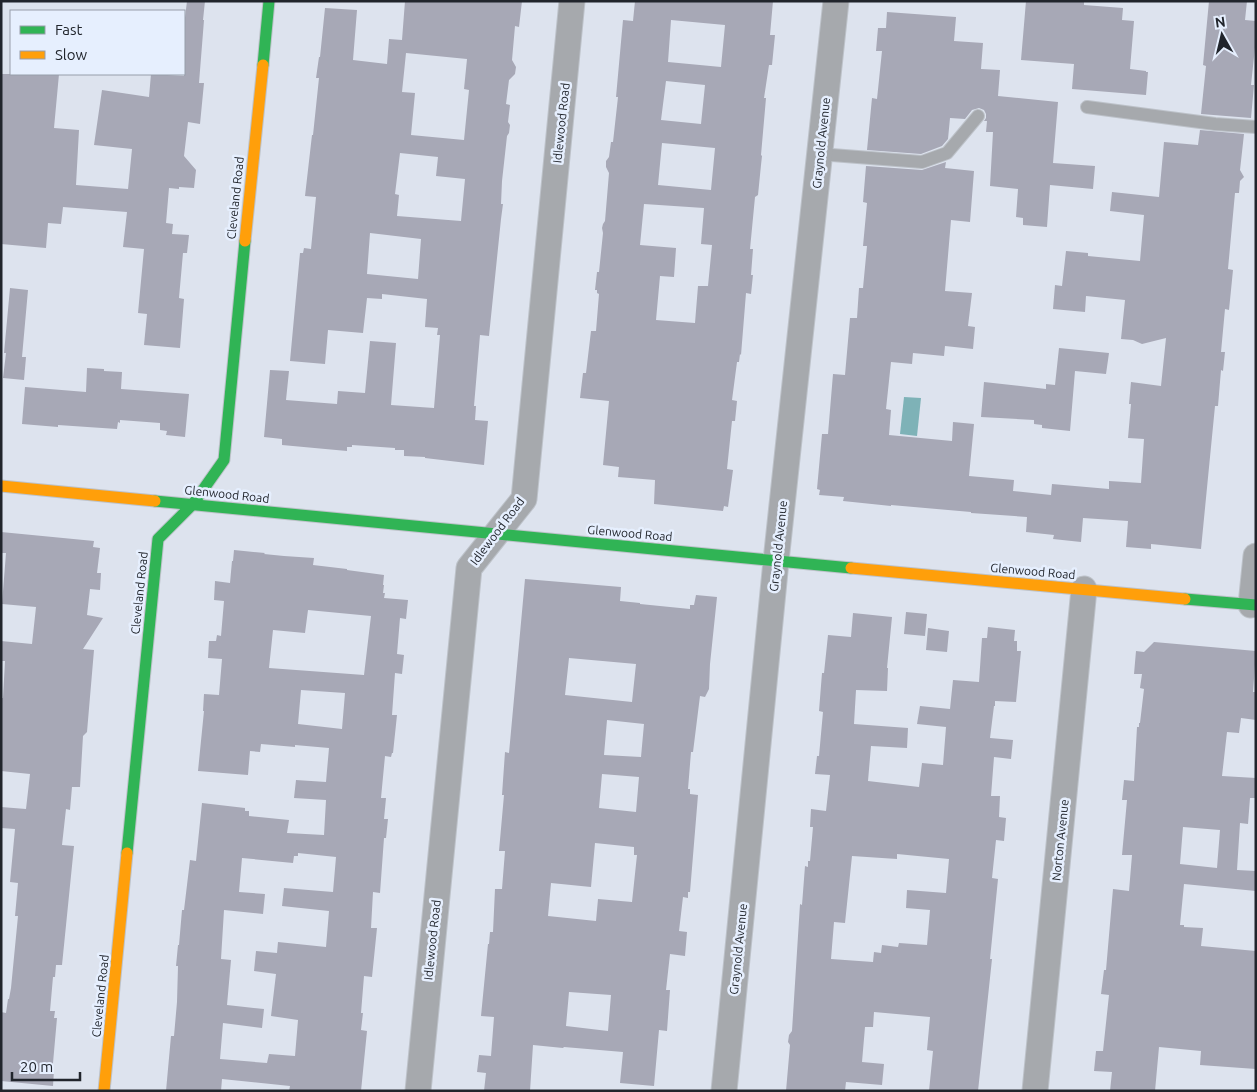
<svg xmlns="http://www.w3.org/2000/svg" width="1257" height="1092" font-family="Ubuntu,sans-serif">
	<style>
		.water { fill: #7eb2b7 }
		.building { fill: #a7a8b6; fill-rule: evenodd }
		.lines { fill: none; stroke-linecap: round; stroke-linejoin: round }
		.lane-casing { stroke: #bdc2c9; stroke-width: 14 }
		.street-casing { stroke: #bdc2c9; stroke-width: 27 }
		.fast-casing { stroke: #bdc2c9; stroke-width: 13 }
		.slow-casing { stroke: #bdc2c9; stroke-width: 13 }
		.lane { stroke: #a6a9ad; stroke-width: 12 }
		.street { stroke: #a6a9ad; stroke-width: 25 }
		.fast { stroke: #30b455; stroke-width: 11 }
		.slow { stroke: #ff9f0a; stroke-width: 11 }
		.labels { text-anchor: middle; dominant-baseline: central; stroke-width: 5; stroke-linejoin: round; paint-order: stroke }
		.street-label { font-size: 12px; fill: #21252c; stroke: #e6effe }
	</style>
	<rect width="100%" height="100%" fill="#dde3ee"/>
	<polygon class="water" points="904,397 921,398 917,436 900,434"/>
	<g class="building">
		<polygon points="187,1 205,1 203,20 204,20 199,83 204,83 200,124 188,122 184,156 196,170 194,188 179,187 179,189 169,188 166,223 173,224 172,234 189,235 187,253 183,253 179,298 184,299 180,348 144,345 147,314 138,313 144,249 123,247 127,212 63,207 61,224 48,223 46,248 1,244 1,74 59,74 54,128 79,130 76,185 128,189 132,149 94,145 102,90 149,97 151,74 184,76 184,26"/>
		<path d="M405 1H522L519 27 515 26 512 60 516 67 515 74 509 80 506 104 510 105 508 122 510 125 509 133 507 136 502 181 501 204H503L501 219 489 336 480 335 474 406H476L475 420 488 421 484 465 425 458V457L404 456V450H395V448L352 445V447H347V451L282 445V439L264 437 270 370 289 371 286 400 337 404 338 391 365 393 370 341 396 343 391 405 434 408 440 335H437L438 328 425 327 427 299 382 294V299L367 298 363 333 328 330 325 364 290 361 300 253H303L304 248 311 249 316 197 305 196 312 135H313L319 78H316L319 57H320L325 8 357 10 353 60 387 64 389 39 402 40ZM406 53 467 59 464 89 469 90 464 140 411 135 415 93 402 92ZM400 153 438 157 436 176 465 179 461 221 397 216 399 195 395 194ZM370 233 421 239 418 279 367 274Z"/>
		<path d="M635 1H773L770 35H775L772 65H769L764 98H766L761 155 762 156 761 165 758 195 755 197 750 249H753L751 275H753L751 294 746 293 741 355 740 354 739 362H737L732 400 737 401 735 421H732L727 469 733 470 728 507 724 506 723 511 654 504 655 480 618 477 619 467 603 465 609 401 580 398 583 373H586L591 331H596L599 294 597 293V290H595L597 272H599L603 233 602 228 603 224 605 221 609 173 606 167V161L609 157 611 142H613L618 97H616L623 20 633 21ZM671 20 725 25 721 67 668 62ZM666 81 705 85 701 124 661 120ZM662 143 715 148 711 190 658 185ZM644 204 704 208 701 244 712 245 708 286H698L695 323 656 320 660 276 674 277 676 248 640 245Z"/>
		<polygon points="1026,1 1084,1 1084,5 1123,8 1122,20 1134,21 1130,69 1146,71 1146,72 1148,72 1146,95 1072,89 1074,64 1021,60"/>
		<polygon points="1209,1 1247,1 1245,20 1256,21 1256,38 1251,85 1254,85 1251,118 1201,114 1206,66 1203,65"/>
		<polygon points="887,12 956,17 954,41 983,43 981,69 1000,70 998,96 1058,102 1053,163 1095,166 1093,189 1050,185 1047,227 1023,225 1023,218 1016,217 1018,189 990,186 993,132 986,132 987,121 984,121 986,118 986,114 984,110 979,108 972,110 965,119 950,118 948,139 942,146 921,154 867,150 872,98 877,99 882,51 876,51 878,28 886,28"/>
		<polygon points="1200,130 1244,134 1240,170 1244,177 1240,181 1239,193 1235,193 1228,269 1233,270 1229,310 1225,309 1221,352 1225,352 1223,371 1221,370 1218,406 1215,406 1201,549 1151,544 1151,549 1126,547 1128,521 1083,518 1081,542 1053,539 1054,535 1026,532 1027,517 971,513 971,512 891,505 891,506 843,501 844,497 819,495 820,490 817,489 822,434 828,434 833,374 845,375 850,318 857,318 859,288 863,288 867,246 863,246 867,203 863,202 866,166 922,170 946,162 945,168 974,171 970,222 951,220 945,291 972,293 968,326 975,327 973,349 945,346 944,356 913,353 912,364 891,362 886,409 891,410 889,435 952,441 953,422 974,424 969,476 1014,480 1013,491 1051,495 1052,484 1109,489 1109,481 1141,483 1144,439 1128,438 1131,404 1129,404 1131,382 1161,386 1166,338 1142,344 1133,340 1121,339 1125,300 1086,296 1085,312 1053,309 1055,285 1062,286 1066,251 1088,253 1088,256 1140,261 1144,215 1110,211 1112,192 1159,197 1164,142 1198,145"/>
		<polygon points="10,288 28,290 22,357 26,357 24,380 3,378 6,353 4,353"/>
		<polygon points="1059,348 1109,353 1106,374 1075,371 1070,431 1042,428 1042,425 1034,424 1034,420 981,417 984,382 1046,389 1046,384 1055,385"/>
		<polygon points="87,368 104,369 104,371 122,372 121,389 189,394 185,437 166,435 167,431 160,430 160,423 120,420 120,423 118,422 117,429 58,425 58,427 22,424 25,387 86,392"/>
		<polygon points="1,532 94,541 93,547 100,548 97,573 101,573 100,590 90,589 87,615 103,618 83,649 94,650 87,732 83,736 80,787 72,787 70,810 66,809 62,845 74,846 62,965 56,965 55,977 53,977 50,1011 55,1011 54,1018 57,1018 53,1063 53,1069 54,1070 53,1086 1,1081 1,1012 6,1013 8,999 9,999 11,988 18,916 15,916 18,883 10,882 15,829 1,828 1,807 26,809 30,774 1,771 1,698 3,698 5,661 1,661 1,641 32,644 36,607 2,604 6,553 1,553"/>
		<path d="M234 550 265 553 264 554 284 556 314 558 313 565 347 569V570L384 575 383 585H384L383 593H385L384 598 408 600 406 619 400 618 397 654 404 655 402 674 395 673 392 715H397L393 753H392L391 757 385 756 381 798H386L384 819H388L386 838H384L380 893 373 892 371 928H377L372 977 364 976 361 1013H363L361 1030 367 1031 361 1091H289L290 1086 222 1079 221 1091H166L171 1036H174L177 1002 178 966H176L178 945H179L182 910H184L190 860 196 861 202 803 245 808V811H249V816L289 820 287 833 324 835 326 800 294 798 296 780 326 782 329 748 295 745V747L261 744 260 752 250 751 248 775 198 771 204 711H203L204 694 219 695 222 659 208 658 209 641H216L217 635 221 636 224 601 214 600 215 581 230 583 232 561H233ZM308 610 371 616 364 675 269 668 273 630 305 633ZM301 690 345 693 342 729 298 724ZM298 853 336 857 333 892 284 888 282 906 329 911 326 947 278 942 277 953 256 951 254 971 276 974 271 1016 298 1020 295 1056 269 1054 267 1063 220 1059 223 1023 262 1028 264 1009 227 1005 231 960 221 959 224 910 263 914 265 894 239 892 242 858 293 863 294 856H298Z"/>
		<path d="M525 579 621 587 620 601 640 603V604L690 609V605H694L696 595 717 597 710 664 709 689 705 697 700 696 693 752H691L688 789H690V794L698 795 690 892H688V898L683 897 679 931 687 932 685 956 670 954 666 990H670L667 1031 659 1030 654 1086 620 1083 623 1052 564 1047 563 1048 533 1045 530 1091H484L486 1073 477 1072 479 1055 491 1056 494 1017 481 1016 488 944H489L490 932H493L495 889H502L505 851H499L504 795H502L505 752 509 753ZM569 658 636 664 632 702 565 695ZM607 720 644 724 641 757 604 755ZM602 774 639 777 636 812 599 808ZM595 843 634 847V855H637L632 902 598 899 596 921 548 916 551 883 591 887ZM569 992 611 995 608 1031 566 1026Z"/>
		<polygon points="906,612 927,614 925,636 904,634"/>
		<path d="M853 613 892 617 887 668H888L887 691 856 690 854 724 908 728 907 748 871 746 868 781 919 787 922 763 943 765 946 727 917 724 920 706 950 709 953 680 979 682 982 638H987L988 627 1015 630 1014 641H1017V651H1021L1016 702 995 701V706H994L990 738 1013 740 1011 759 994 757 991 796H1000L999 817 1006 818 1004 841 996 840 992 878 998 879 990 959H992L978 1091H929L933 1051 927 1050 930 1017 874 1012 873 1027H865L862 1062 884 1064 882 1085 846 1082 845 1091H786L790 1045 788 1042 789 1035 792 1031 800 904 802 905 805 866 808 867V861H810L813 827H810L811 809 826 811 830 775 815 774 817 756H819L823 712 819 711 822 673H824L828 635 851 637ZM897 854 949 859 946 893 907 890 906 908 930 910 927 945 899 943 898 947 882 945 881 953 874 952 873 962 831 959 834 922 845 923 852 856 897 859Z"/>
		<polygon points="928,628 949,631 947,652 926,650"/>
		<path d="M1154 642 1256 651 1253 692H1256V720L1241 718 1239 733 1227 732 1222 776 1256 778V798H1250L1248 824 1240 823 1237 870 1256 871V891L1184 884 1180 925H1184V927L1203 928 1201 946 1256 951V1069L1200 1065 1201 1051 1159 1047 1155 1091H1110L1112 1072 1094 1071 1096 1051H1103L1109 995 1101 994 1104 970H1106L1113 889 1129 891 1132 855H1122L1127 800H1122L1124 780 1134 781 1137 727H1139V723H1140L1144 689 1140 688 1142 674H1134L1136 651 1144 652ZM1183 827 1220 830 1217 868 1180 864Z"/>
	</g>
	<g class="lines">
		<defs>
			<g id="lane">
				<polyline points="1087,107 1215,124 1256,127"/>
				<polyline points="819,154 922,162 947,153 978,116"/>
			</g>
			<g id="street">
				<polyline points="1251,605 1256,556"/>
				<polyline points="418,1091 469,568 524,499 572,1"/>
				<polyline points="724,1091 776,561 836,1"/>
				<polyline points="1035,1091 1084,589"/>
			</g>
			<g id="fast">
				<polyline points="263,65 269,1"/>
				<polyline points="155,501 851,568"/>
				<polyline points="1185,599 1256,605"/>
				<polyline points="127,853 158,539 193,504 224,460 245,241"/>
			</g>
			<g id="slow">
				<polyline points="245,241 263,65"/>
				<polyline points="1,486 155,501"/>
				<polyline points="851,568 1185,599"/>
				<polyline points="104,1091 127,853"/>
			</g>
		</defs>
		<use href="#lane" class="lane-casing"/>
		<use href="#street" class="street-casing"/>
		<use href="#fast" class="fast-casing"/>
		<use href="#slow" class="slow-casing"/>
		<use href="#lane" class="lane"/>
		<use href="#street" class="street"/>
		<use href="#fast" class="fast"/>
		<use href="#slow" class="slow"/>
	</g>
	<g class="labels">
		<g class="street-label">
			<text transform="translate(561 123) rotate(-84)">Idlewood Road</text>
			<text transform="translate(821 143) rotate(-84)">Graynold Avenue</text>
			<text transform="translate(235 198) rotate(-84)">Cleveland Road</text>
			<text transform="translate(227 494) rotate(6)">Glenwood Road</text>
			<text transform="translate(497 531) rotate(-53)">Idlewood Road</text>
			<text transform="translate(630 533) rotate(5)">Glenwood Road</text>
			<text transform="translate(778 546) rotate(-84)">Graynold Avenue</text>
			<text transform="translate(1033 571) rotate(5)">Glenwood Road</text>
			<text transform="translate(139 593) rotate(-84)">Cleveland Road</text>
			<text transform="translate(1060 840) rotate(-84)">Norton Avenue</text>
			<text transform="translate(432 940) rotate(-84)">Idlewood Road</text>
			<text transform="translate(738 949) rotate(-84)">Graynold Avenue</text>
			<text transform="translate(100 996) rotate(-84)">Cleveland Road</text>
		</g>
	</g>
	<rect width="1257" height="1092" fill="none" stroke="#21252c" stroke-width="5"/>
	<rect x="10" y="10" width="175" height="65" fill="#e6effe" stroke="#979eaa"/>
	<rect x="20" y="26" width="25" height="8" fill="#30b455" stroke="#979eaa"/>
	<text x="55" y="35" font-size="15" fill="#21252c">Fast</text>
	<rect x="20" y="51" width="25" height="8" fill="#ff9f0a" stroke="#979eaa"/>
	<text x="55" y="60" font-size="15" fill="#21252c">Slow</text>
	<g transform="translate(1222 35) rotate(352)" stroke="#e6effe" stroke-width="4" paint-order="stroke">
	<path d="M0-4L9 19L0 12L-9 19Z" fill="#21252c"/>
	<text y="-8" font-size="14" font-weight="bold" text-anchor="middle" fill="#21252c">N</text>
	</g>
	<path d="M12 1072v8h68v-8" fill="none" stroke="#21252c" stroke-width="2.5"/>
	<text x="20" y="1072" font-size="15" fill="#21252c" stroke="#e6effe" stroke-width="4" paint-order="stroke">20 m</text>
</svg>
